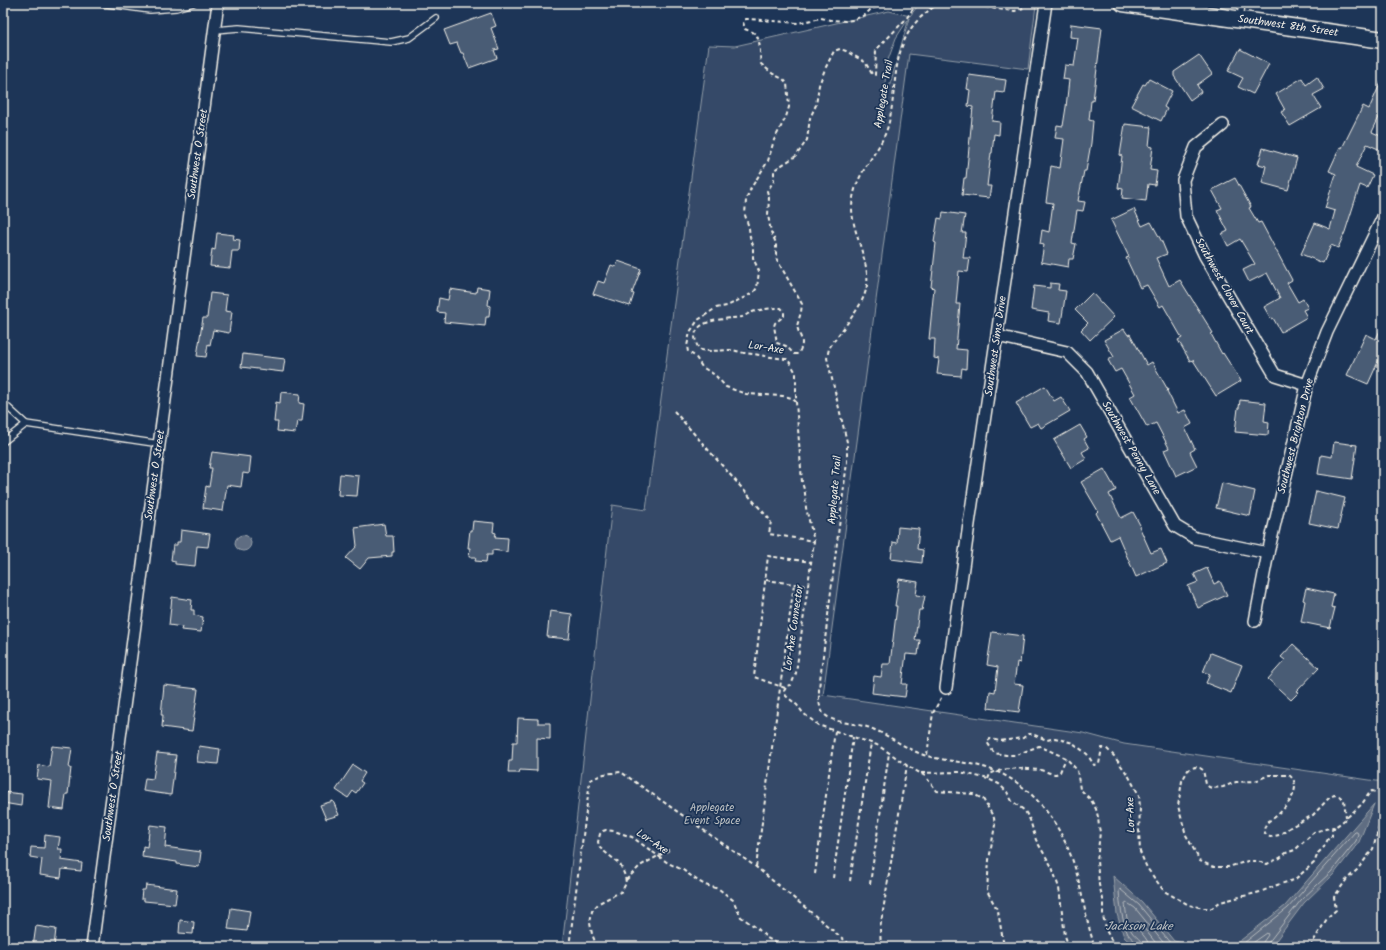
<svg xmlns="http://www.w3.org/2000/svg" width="1386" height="950" font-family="Kalam,sans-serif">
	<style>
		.green { fill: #354a67; stroke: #949ea8; fill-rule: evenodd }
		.water { fill: #5e6d82; stroke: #9aa2ab }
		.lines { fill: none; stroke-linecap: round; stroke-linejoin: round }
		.shore { stroke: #b8bcbf; stroke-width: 1 }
		.building { fill: #485b74; stroke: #f4f1e8 }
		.lane-casing { stroke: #f4f1e8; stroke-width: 8 }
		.street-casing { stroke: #f4f1e8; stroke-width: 14 }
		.secondary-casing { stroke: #f4f1e8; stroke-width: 19 }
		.path { stroke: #f4f1e8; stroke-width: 2; stroke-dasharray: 4 3; stroke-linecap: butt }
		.lane { stroke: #1d3557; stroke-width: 5.5 }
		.street { stroke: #1d3557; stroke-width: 11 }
		.secondary { stroke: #1d3557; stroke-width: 16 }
		.labels { text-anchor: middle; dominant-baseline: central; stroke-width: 3.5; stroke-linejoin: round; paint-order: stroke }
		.street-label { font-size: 11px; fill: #f4f1e8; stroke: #1d3557 }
		.park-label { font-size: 11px; fill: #bbbfc1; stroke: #1d3557 }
		.water-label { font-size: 12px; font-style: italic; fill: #c0c3c4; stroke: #1d3557 }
	</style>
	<rect width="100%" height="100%" fill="#1d3557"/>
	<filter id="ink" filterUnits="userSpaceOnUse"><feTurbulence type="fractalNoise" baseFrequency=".025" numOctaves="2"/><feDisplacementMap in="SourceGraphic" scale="8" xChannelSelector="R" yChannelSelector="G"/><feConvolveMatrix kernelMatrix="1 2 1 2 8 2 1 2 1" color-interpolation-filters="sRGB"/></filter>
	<g filter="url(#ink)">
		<path class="green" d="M920 3H1025L1036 5 1028 69 909 54 823 695 1083 733 1124 744 1383 782V947H562L612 505 646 510 709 45 735 46 889 11 910 16ZM909 18 880 119 888 60 896 38Z"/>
		<g class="water">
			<circle cx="243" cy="543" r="8"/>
			<polygon points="1374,804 1359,842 1334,874 1304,903 1271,947 1232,947 1285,906"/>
			<polygon points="1113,876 1142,902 1174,941 1203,947 1135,947 1124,937 1117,914"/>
		</g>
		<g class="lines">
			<g class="shore">
				<path d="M1138 947C1137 940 1129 938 1127 932 1122 919 1120 905 1119 891L1120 889 1139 905 1171 944 1183 947"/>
				<path d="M1143 947C1142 939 1136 938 1132 932 1127 925 1126 912 1125 903L1126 902 1135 908 1167 947"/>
				<path d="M1149 947C1148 936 1138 933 1136 924L1137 922H1139L1159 947"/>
				<polyline points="1239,947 1288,908 1355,832 1357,832 1358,834 1356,841 1331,872 1301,900 1268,943 1268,947"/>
				<polyline points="1247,947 1267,933 1268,935 1263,942 1263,947"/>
			</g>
		</g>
		<g class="building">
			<polygon points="491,13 496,26 491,28 499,49 494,50 497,58 469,68 463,53 461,53 457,43 450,45 444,30"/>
			<polygon points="1071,24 1102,28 1093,101 1091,101 1089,120 1093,121 1091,143 1086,171 1084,171 1078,201 1085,202 1083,211 1077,210 1072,243 1076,244 1073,259 1069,259 1068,267 1041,262 1044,245 1040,244 1042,230 1049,232 1053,203 1046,202 1051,166 1060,168 1064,139 1055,138 1057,125 1063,126 1066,107 1069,80 1063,79 1065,65 1074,66 1078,38 1070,37"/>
			<polygon points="1240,49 1269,64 1253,94 1238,87 1243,78 1228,71"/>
			<polygon points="1199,55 1212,74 1197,85 1201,92 1190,100 1174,76 1174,72"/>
			<polygon points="969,75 1006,80 1004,93 996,92 992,121 1000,122 999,135 994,134 992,153 991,153 987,186 991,186 989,198 962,195 964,178 966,178 973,107 968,106 970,90 967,89"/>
			<polygon points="1317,77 1324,89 1313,95 1321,108 1290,126 1281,112 1285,110 1276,94 1302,78 1306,85"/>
			<polygon points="1383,77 1383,109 1372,132 1383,137 1383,151 1367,144 1356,167 1373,175 1367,188 1360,185 1345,232 1338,248 1331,245 1323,263 1301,254 1315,223 1330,229 1335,211 1325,208 1336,174 1329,171 1340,147 1342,148 1363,106 1369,109"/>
			<polygon points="1149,79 1172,91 1164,107 1167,109 1161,121 1131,106 1143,84 1145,85"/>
			<polygon points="1125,124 1151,127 1149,146 1153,147 1150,170 1157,171 1155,185 1148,184 1146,201 1122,198 1123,189 1118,188 1122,156 1120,155"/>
			<polygon points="1263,148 1297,158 1288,190 1262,183 1266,166 1258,164"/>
			<polygon points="1235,178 1251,207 1249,208 1258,223 1261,222 1292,280 1287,283 1298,302 1303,299 1308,308 1303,310 1307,317 1281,332 1273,318 1271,319 1264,307 1280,298 1267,273 1249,282 1243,270 1255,264 1240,239 1228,246 1222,234 1228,231 1217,210 1222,208 1212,190"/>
			<polygon points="1134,209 1142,226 1151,222 1162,242 1167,254 1156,258 1169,286 1180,280 1213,333 1211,334 1222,354 1223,353 1241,381 1216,396 1193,360 1190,361 1178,340 1182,338 1163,305 1160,307 1147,285 1140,288 1126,258 1129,257 1111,220"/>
			<polygon points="943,212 965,215 962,233 966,233 963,258 970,258 968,272 959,271 956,304 960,304 956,349 967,350 966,369 962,368 961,376 937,374 939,359 934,358 935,339 929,339 934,288 931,287 936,243 934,242 938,218 942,219"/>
			<polygon points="217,233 234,235 233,239 240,240 239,251 232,251 230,268 210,266 212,249 215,250"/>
			<polygon points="618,261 641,269 632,293 634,294 630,306 593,294 598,281 604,283 611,265 616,267"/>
			<polygon points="1050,283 1059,284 1058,290 1066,291 1061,323 1048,321 1049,313 1031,310 1034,286 1050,288"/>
			<polygon points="477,287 490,289 488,305 490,306 489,317 486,317 485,326 444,322 445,313 437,312 439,298 448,300 450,289 476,293"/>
			<polygon points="210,293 227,295 225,311 232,312 229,333 213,330 210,345 208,344 206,357 197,356 203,318 207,318"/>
			<polygon points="1092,293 1114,317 1090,340 1081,330 1088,323 1075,310"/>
			<polygon points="1383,324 1383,351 1368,384 1347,375 1366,334 1376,339"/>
			<polygon points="1124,329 1128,335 1130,334 1147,365 1152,362 1168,390 1167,391 1178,413 1185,410 1192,424 1185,428 1195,449 1190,452 1197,466 1176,476 1164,450 1169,448 1156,423 1147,427 1130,397 1135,394 1121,369 1115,372 1108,360 1114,357 1104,340"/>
			<polygon points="243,354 285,359 283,372 241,367"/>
			<polygon points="1045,386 1054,401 1061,397 1070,411 1041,428 1038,423 1030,427 1016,403"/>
			<polygon points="281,392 300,394 299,403 304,404 302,421 297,421 295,433 277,431 278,422 274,422 276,402 280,403"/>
			<polygon points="1240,400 1266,403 1264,421 1269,422 1268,435 1235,432 1238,408 1239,408"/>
			<polygon points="1080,425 1087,437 1084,439 1089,448 1082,452 1086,459 1071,468 1054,440"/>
			<polygon points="1334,442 1357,445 1352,479 1318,474 1321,455 1332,457"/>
			<polygon points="212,452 251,457 249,474 243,473 241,487 227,485 223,511 203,508 206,486 209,487 212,468 209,468"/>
			<polygon points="1104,469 1116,490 1109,494 1121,518 1133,512 1140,525 1139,526 1151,553 1161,549 1167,563 1136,577 1118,536 1110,540 1096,513 1098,511 1081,482"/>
			<polygon points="340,474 359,476 357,496 338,495"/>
			<polygon points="1222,483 1255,491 1250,516 1216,508"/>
			<polygon points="1316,491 1345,498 1338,529 1309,523"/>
			<polygon points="473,521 494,523 493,532 496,533 495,537 508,538 507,552 492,550 492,555 487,555 486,562 475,561 476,557 469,557 470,548 468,548 470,530 472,530"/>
			<polygon points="384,524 386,536 393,536 394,552 392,552 392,556 369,558 360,569 346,558 357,546 355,528"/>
			<polygon points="898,527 919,529 917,549 923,550 922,563 891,559 893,542 897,543"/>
			<polygon points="181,530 210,534 208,547 197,546 195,566 175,564 175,561 171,560 173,545 177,545 177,542 180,542"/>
			<polygon points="1207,568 1214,584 1220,581 1227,595 1198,608 1188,586 1198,582 1194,574"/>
			<polygon points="899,579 918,582 916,595 925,596 922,610 919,610 915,640 920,640 918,655 906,654 902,684 907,684 905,697 872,693 874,676 881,677 883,664 890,664 897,606 895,606"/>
			<polygon points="1306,588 1334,594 1331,607 1335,608 1330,628 1301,622 1305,601 1303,600"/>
			<polygon points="172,597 192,600 191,610 194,610 194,615 203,617 201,632 181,630 182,627 169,625"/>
			<polygon points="550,611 572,614 569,639 547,637"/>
			<polygon points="992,632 1023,636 1020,663 1017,662 1014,684 1023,685 1019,712 988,708 990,691 995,692 998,667 987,665"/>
			<polygon points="1293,644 1319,668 1297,691 1299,692 1291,700 1268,679 1285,660 1281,657"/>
			<polygon points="1211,653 1242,665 1231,693 1206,683 1210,674 1203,672"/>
			<polygon points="164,685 198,689 192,731 162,727 163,715 161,715"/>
			<polygon points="518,718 538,719 538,723 550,723 550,739 537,738 537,771 520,770 519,773 508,773 509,761 512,761 513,742 517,742"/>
			<polygon points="52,746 72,748 69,768 71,768 68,794 66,794 64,810 49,808 52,781 37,779 39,765 49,767"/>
			<polygon points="199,746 220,749 218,764 197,762"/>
			<polygon points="157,753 176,755 171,795 143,791 145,778 153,779"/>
			<polygon points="353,765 365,773 360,781 363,783 356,793 353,791 348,798 336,790"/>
			<polygon points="3,792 22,794 21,806 3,803"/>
			<polygon points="333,801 339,815 326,819 320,805"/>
			<polygon points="150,825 167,827 165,847 201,852 199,867 177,864 177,862 142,857 143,846 147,847"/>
			<polygon points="45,835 60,837 58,849 62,849 61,860 82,863 81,871 62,869 61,878 40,875 42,859 30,857 31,847 44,848"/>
			<polygon points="146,885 177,889 175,904 144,901 144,899 141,899 142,890 145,890"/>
			<polygon points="231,908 250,911 247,931 228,929"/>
			<polygon points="180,920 194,922 193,934 179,933"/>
			<polygon points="36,926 56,929 54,947 33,947"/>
		</g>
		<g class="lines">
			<defs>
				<g id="lane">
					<polyline points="100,3 150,10 176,8 193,3"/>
					<polyline points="1240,19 1242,3"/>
					<polyline points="215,30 239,28 391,42 409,38 436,18"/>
					<polyline points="3,403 26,424 160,444"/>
					<polyline points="3,442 26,424"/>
				</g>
				<g id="street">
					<polyline points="1223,125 1196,147 1183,180 1186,216 1205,256 1275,375 1307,385"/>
					<polyline points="997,336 1067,352 1087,372 1175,526 1195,538 1268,553"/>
					<polyline points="1255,621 1268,553 1307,385 1327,332 1383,217"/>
					<polyline points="946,688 970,517 1046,3"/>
					<polyline points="92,947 218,3"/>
				</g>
				<polyline id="secondary" points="1123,3 1383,40"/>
			</defs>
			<use href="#lane" class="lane-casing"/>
			<use href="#street" class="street-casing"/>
			<use href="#secondary" class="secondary-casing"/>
			<g class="path">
				<path d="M917 3 906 19 876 50 875 75 872 74 865 62 846 51 840 49 834 51 825 69 819 85 816 105 810 118 807 140 796 156 774 170V181L767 191 769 198 768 215 771 232 776 243V258L802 304 801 312 797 326C800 339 806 341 798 354H794L786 346 777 343 774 326 775 323 784 316V311L781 308C771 308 760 309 750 313 747 314 745 316 742 317 730 319 695 318 695 337 696 342 696 346 701 350 711 352 721 350 731 350 735 350 739 352 744 353 758 354 772 358 787 359L791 364 796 373V402L802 482 805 493 806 508 814 541 796 673 791 685 787 686 784 691 786 696 797 705 803 713 818 725 877 745 894 756 903 763 925 776 937 791 973 794 983 799 994 818 995 825 989 860 987 891 998 911 1004 947"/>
				<polyline points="923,3 932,9"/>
				<path d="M1028 3 1023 8 1015 11C996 10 956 0 940 4 932 7 926 13 920 18 890 47 898 89 888 126 879 156 853 172 852 208 852 233 870 262 867 285 864 307 841 329 830 347 828 350 828 355 827 358L847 442V462L819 688C819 697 818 707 824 714 832 723 856 723 867 727 889 734 906 750 927 756 950 762 973 762 995 771 1036 787 1064 829 1076 871 1083 896 1086 922 1095 947"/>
				<path d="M796 402 792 398 783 396 746 394 726 387 715 375 702 367 695 356 688 352 687 346 690 332 698 320 716 308 727 306 753 293 757 288 759 271 753 258V245L750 237 749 228 745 215 746 200 751 188 768 161 774 140 786 117 789 107 787 83 783 79 773 74 761 64C759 56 762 38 754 33 751 31 747 30 745 29L743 22 746 19H750L798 23 821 18 830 20 845 21 853 20 865 15 871 9 877 7 879 3"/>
				<polyline points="674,411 771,521 769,534 814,541"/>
				<polyline points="766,580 808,586"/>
				<polyline points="785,688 754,677 768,556 811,562"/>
				<polyline points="927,755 933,713 942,696"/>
				<polyline points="921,773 960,772 988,779 999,784 1007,792 1012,801 1025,811 1030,820 1036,840 1052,867 1059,888 1065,936 1069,947"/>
				<path d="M988 779 990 774C1004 767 1023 768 1038 770 1044 770 1050 774 1056 774L1060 772 1066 758"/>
				<path d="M1335 828 1333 827 1314 832 1295 850 1286 853 1280 858 1267 864 1257 861H1248L1228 867H1214L1200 861 1186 835 1178 806 1182 781 1188 770 1195 767 1200 768 1203 770 1206 784 1209 787 1212 788 1223 787 1236 782 1255 781 1269 775H1289C1305 787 1285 809 1275 817 1272 820 1269 820 1267 823 1265 825 1264 829 1264 832L1267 835 1270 837 1279 835 1289 828 1313 815 1329 798 1334 795 1339 796 1344 800 1346 817"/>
				<polyline points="756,867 794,584"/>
				<polyline points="815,874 835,731"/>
				<polyline points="833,878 853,737"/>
				<polyline points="626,880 640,866 669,850"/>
				<polyline points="850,881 871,743"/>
				<polyline points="870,884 889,753"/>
				<polyline points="569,947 590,780 604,774 621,772 756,867 853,947"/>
				<polyline points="597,947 592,934 590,923 592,911 599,903 622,891 626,883 625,876 620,864 600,848 598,842 600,834 603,831 606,830 614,831 632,837 668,863 683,870 698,881 705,885 719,889 733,900 741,917 757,928 767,938 784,947"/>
				<polyline points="881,947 880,929 907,765"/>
				<polyline points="1115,947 1107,932 1103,916 1103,899 1099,885 1097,861 1100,832 1099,827 1098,817 1096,809 1091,800 1080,789 1077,770 1066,758 1039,746 1016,755 1006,755 994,753 987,742 990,739 1000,741 1023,738 1028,734 1032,734 1047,740 1055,738 1073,743 1087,754 1094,765 1099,764 1102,748 1106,748 1114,756 1128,775 1139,795 1140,808 1139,830 1140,852 1147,868 1164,891 1171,895 1189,905 1204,908 1212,908 1220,902 1260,892 1277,885 1294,880 1314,863 1318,853 1324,847 1329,837 1332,836 1332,830 1335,827 1342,822 1362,804 1370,792 1372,791 1383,794"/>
				<polyline points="1310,947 1328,917 1336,910 1334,897 1347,879 1357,870 1373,849 1379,827 1383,819"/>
			</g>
			<use href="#lane" class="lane"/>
			<use href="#street" class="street"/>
			<use href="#secondary" class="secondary"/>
		</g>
	</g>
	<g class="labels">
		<g class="street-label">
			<text transform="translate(1288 26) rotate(8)">Southwest 8th Street</text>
			<text transform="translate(884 94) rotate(-80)">Applegate Trail</text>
			<text transform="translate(198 154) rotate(-82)">Southwest O Street</text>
			<text transform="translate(1224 286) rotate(61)">Southwest Clover Court</text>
			<text transform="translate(996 346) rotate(-82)">Southwest Sims Drive</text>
			<text transform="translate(766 348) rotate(9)">Lor-Axe</text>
			<text transform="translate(1296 436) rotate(-76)">Southwest Brighton Drive</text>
			<text transform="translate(1131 448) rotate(60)">Southwest Penny Lane</text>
			<text transform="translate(155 475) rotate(-82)">Southwest O Street</text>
			<text transform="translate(835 490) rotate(-85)">Applegate Trail</text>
			<text transform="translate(794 628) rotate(-82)">Lor-Axe Connector</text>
			<text transform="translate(113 796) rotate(-82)">Southwest O Street</text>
			<text transform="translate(1131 815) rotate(-92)">Lor-Axe</text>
			<text transform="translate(652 842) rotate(34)">Lor-Axe</text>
		</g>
		<g class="park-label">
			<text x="712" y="808">Applegate<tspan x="712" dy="13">Event Space</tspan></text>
		</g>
		<g class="water-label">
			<text x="1139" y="926">Jackson Lake</text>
		</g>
	</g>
	<rect width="1386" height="950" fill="none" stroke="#1d3557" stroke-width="16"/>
	<rect x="8" y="8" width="1370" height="934" fill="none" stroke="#f4f1e8" stroke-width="1.5" filter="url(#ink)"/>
</svg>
